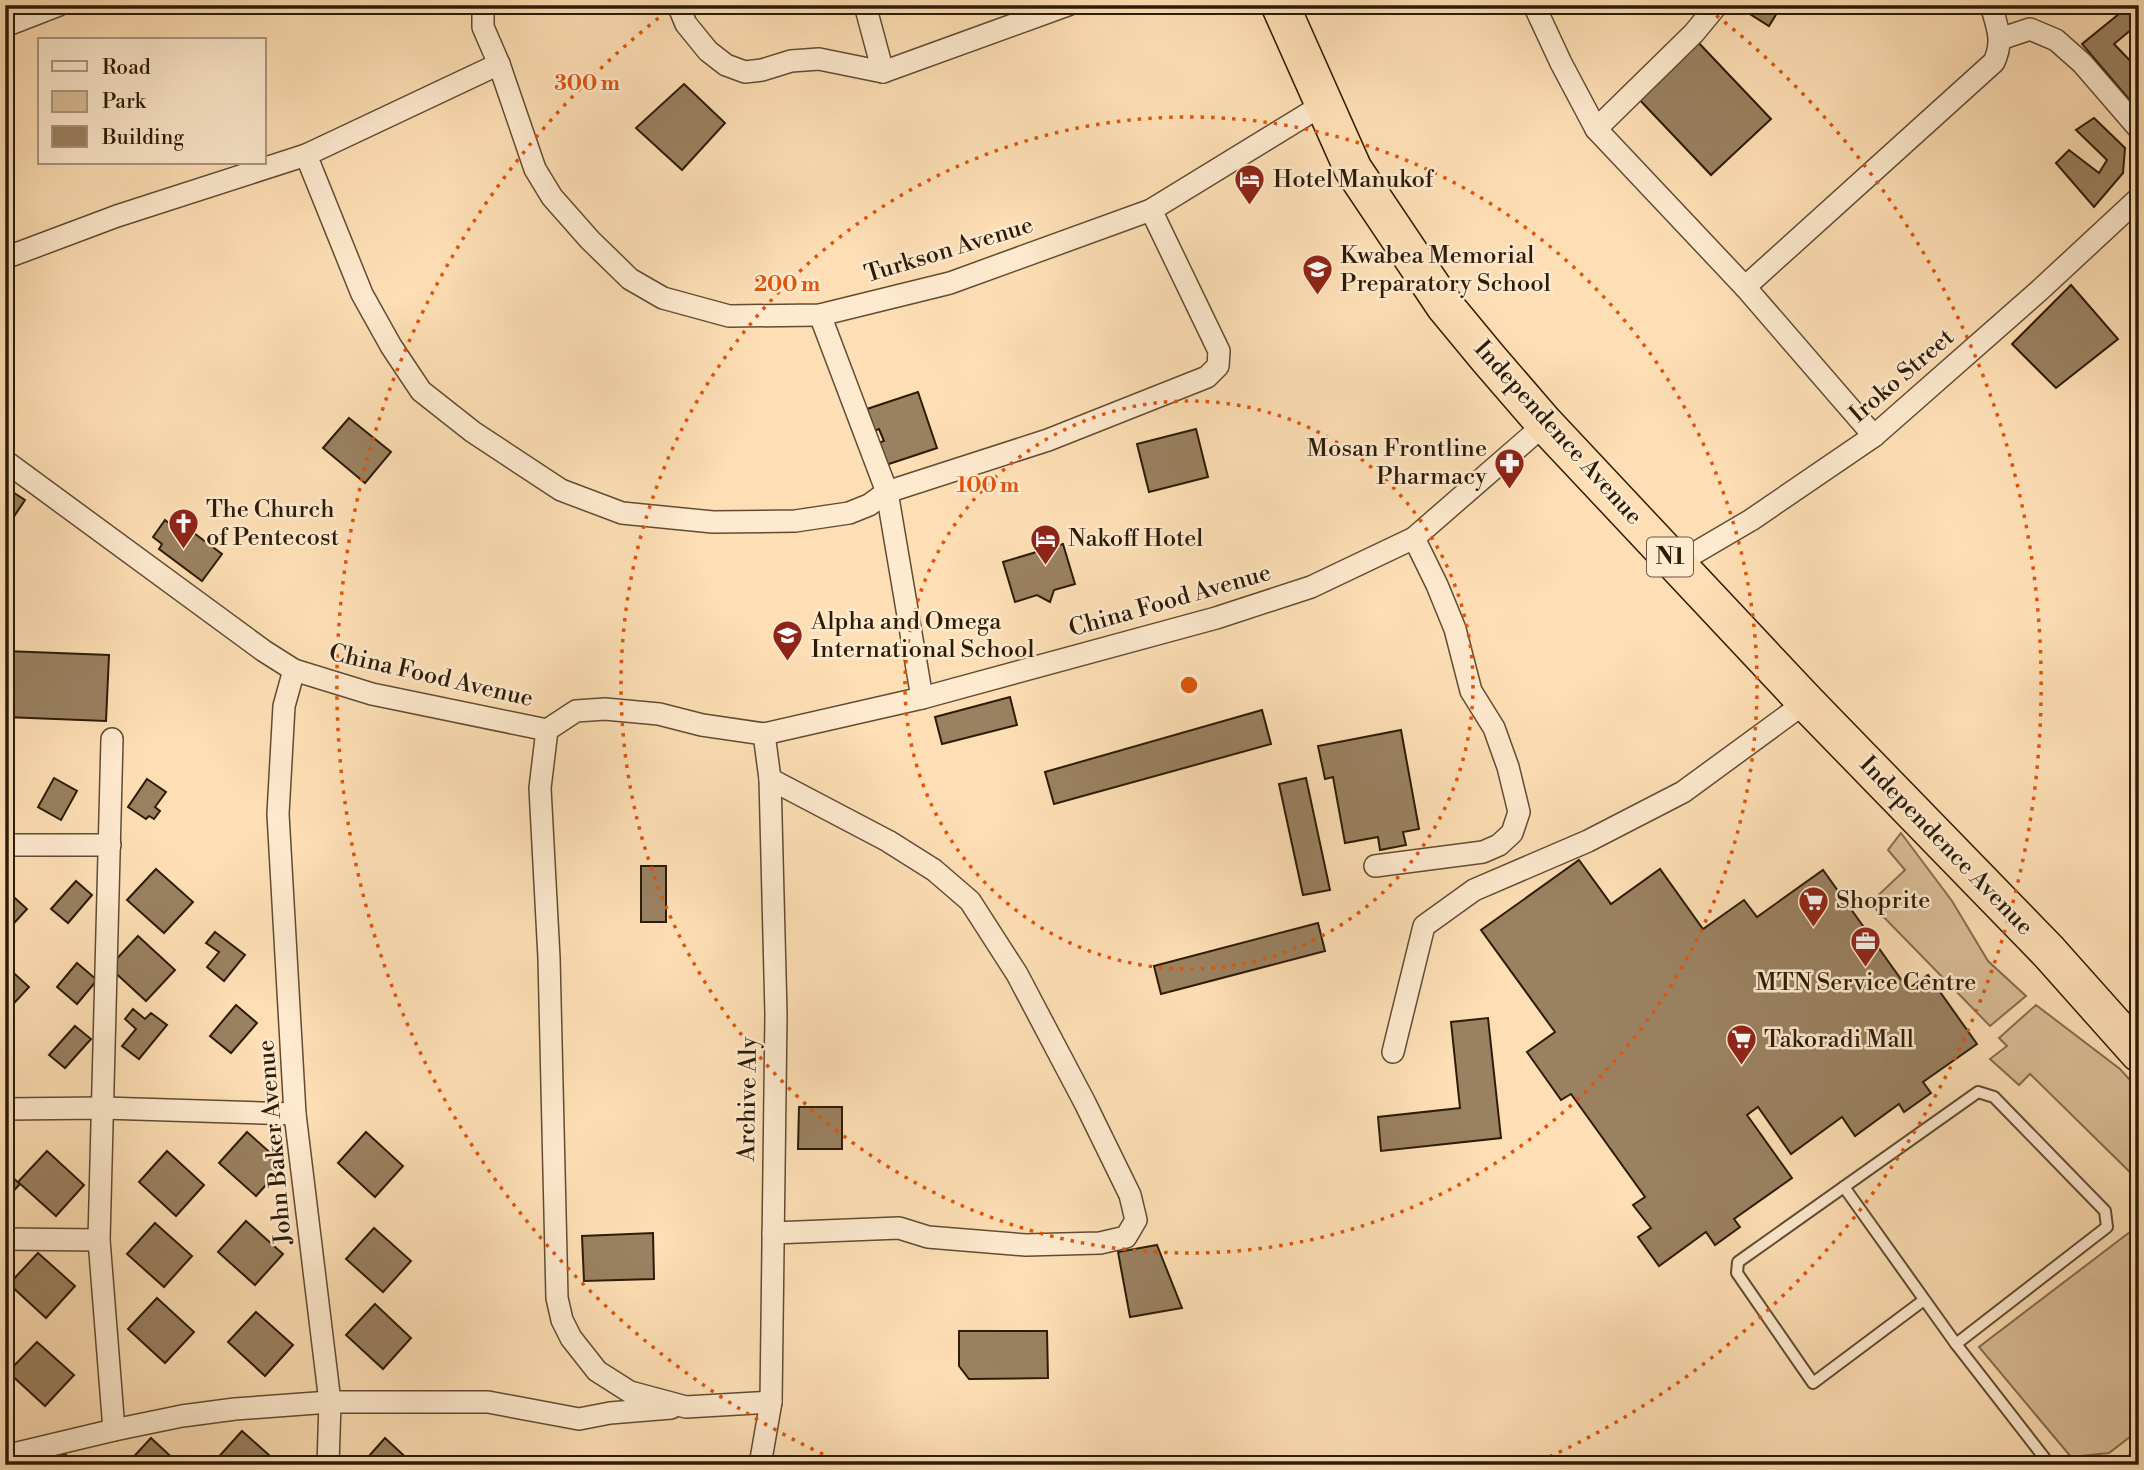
<svg xmlns="http://www.w3.org/2000/svg" width="2144" height="1470" font-family="'Libre Bodoni',serif">
	<style>
		.green { fill: #dabe97; stroke: #846c4f; stroke-width: 2 }
		.building { fill: #9a8161; stroke: #2d1b07; stroke-width: 2 }
		.lines { fill: none; stroke-linecap: round; stroke-linejoin: round }
		.service-casing { stroke: #614c32; stroke-width: 14 }
		.minor-casing { stroke: #614c32; stroke-width: 24 }
		.trunk-casing { stroke: #2d1b07; stroke-width: 40 }
		.service { stroke: #feeacf; stroke-width: 10 }
		.minor { stroke: #feeacf; stroke-width: 21 }
		.trunk { stroke: #fedfb5; stroke-width: 37 }
		.ring { fill: none; stroke: #df560c; stroke-width: 3.5; stroke-dasharray: 3.5 7 }
		.labels { text-anchor: middle; dominant-baseline: central; stroke-width: 5; stroke-linejoin: round; paint-order: stroke }
		.shield { fill: #feeacf; stroke: #6c5943; stroke-width: 2 }
		.shield-label { font-size: 23px; font-weight: bold; fill: #2d1b07 }
		.poi-label { font-size: 24px; fill: #2d1b07; stroke: #feeacf; text-anchor: start }
		.street-label { font-size: 24px; fill: #2d1b07; stroke: #feeacf }
		.centre { fill: #df560c; stroke: #feeacf; stroke-width: 3.5 }
		.ring-label { font-size: 21px; text-anchor: middle; font-weight: bold; fill: #df560c; stroke: #feeacf; stroke-width: 5; stroke-linejoin: round; paint-order: stroke }
	</style>
	<rect width="100%" height="100%" fill="#fedfb5"/>
	<filter id="stains"><feTurbulence type="fractalNoise" baseFrequency=".00286" numOctaves="4"/><feColorMatrix values="0 0 0 0 .2 0 0 0 0 .09 0 0 0 0 .02 0 0 0 .5 -.17"/></filter>
	<radialGradient id="worn" r=".72"><stop offset=".6" stop-color="#630" stop-opacity="0"/><stop offset="1" stop-color="#630" stop-opacity=".3"/></radialGradient>
	<g class="green">
		<polygon points="1901,833 1952,901 1988,961 2026,996 1990,1026 1870,903 1905,870 1888,850"/>
		<polygon points="2036,1005 2120,1069 2139,1090 2139,1181 2030,1074 2019,1085 1990,1059 2007,1046 1999,1038"/>
		<polygon points="2139,1225 2139,1430 2109,1453 2071,1457 1979,1347"/>
	</g>
	<g class="building">
		<polygon points="1776,5 1780,8 1769,26 1737,6"/>
		<polygon points="2130,5 2139,5 2139,23 2114,44 2139,70 2139,100 2133,104 2082,44"/>
		<polygon points="1695,39 1771,119 1711,175 1635,95"/>
		<polygon points="684,84 725,123 682,170 636,128"/>
		<polygon points="2094,118 2125,148 2123,173 2094,207 2056,163 2069,150 2099,173 2107,160 2076,130"/>
		<polygon points="2071,285 2118,339 2056,388 2012,344"/>
		<polygon points="918,392 937,448 886,465 878,443 884,441 879,429 874,431 867,409"/>
		<polygon points="349,418 391,452 365,483 323,448"/>
		<polygon points="1196,429 1208,477 1149,492 1137,444"/>
		<polygon points="5,487 25,500 5,530"/>
		<polygon points="165,520 175,528 179,522 222,554 202,581 159,549 162,544 153,537"/>
		<polygon points="1063,544 1075,584 1054,590 1050,602 1037,595 1015,602 1003,562"/>
		<polygon points="5,651 109,655 106,721 5,717"/>
		<polygon points="1010,697 1017,725 942,744 935,717"/>
		<polygon points="1262,710 1271,744 1054,804 1045,772"/>
		<polygon points="1401,730 1419,829 1403,832 1406,845 1380,850 1378,837 1345,843 1333,777 1325,779 1318,746"/>
		<polygon points="54,778 77,791 61,820 38,807"/>
		<polygon points="1306,778 1330,890 1303,895 1279,784"/>
		<polygon points="147,779 166,792 155,807 160,811 154,819 149,816 146,819 128,807"/>
		<polygon points="1579,860 1611,904 1660,869 1703,929 1744,900 1757,917 1823,870 1908,989 1928,975 1977,1044 1923,1082 1931,1093 1904,1112 1899,1104 1855,1136 1842,1117 1791,1154 1758,1107 1747,1115 1792,1178 1734,1219 1740,1227 1715,1245 1706,1232 1659,1266 1638,1237 1651,1228 1633,1205 1645,1197 1571,1094 1561,1100 1527,1052 1555,1032 1481,930"/>
		<rect x="641" y="866" width="25" height="56"/>
		<polygon points="156,869 193,902 164,933 127,900"/>
		<polygon points="76,881 92,895 68,923 51,909"/>
		<polygon points="5,889 27,909 5,933"/>
		<polygon points="1318,923 1325,951 1161,994 1154,966"/>
		<polygon points="215,932 245,955 224,981 207,967 219,952 206,943"/>
		<polygon points="138,936 175,970 146,1001 109,967"/>
		<polygon points="77,963 97,980 77,1004 57,987"/>
		<polygon points="5,965 29,987 5,1013"/>
		<polygon points="236,1005 257,1023 231,1053 210,1036"/>
		<polygon points="133,1009 145,1019 151,1013 167,1025 139,1059 122,1046 136,1029 125,1019"/>
		<polygon points="1488,1018 1501,1138 1381,1151 1378,1117 1460,1108 1451,1022"/>
		<polygon points="75,1026 91,1039 65,1068 49,1055"/>
		<polygon points="799,1107 842,1107 842,1149 798,1149"/>
		<polygon points="247,1132 284,1165 256,1196 219,1163"/>
		<polygon points="366,1132 403,1166 375,1197 338,1163"/>
		<polygon points="47,1151 84,1185 56,1216 18,1182"/>
		<polygon points="167,1151 204,1185 176,1216 139,1182"/>
		<polygon points="5,1171 20,1184 5,1200"/>
		<polygon points="246,1221 283,1254 255,1285 218,1252"/>
		<polygon points="155,1223 192,1256 164,1287 127,1254"/>
		<polygon points="374,1228 411,1261 383,1292 346,1259"/>
		<polygon points="653,1233 654,1279 584,1281 582,1236"/>
		<polygon points="1157,1245 1182,1308 1130,1317 1118,1252"/>
		<polygon points="38,1253 75,1286 46,1318 9,1284"/>
		<polygon points="157,1298 194,1332 165,1363 128,1329"/>
		<polygon points="375,1304 411,1338 383,1369 346,1335"/>
		<polygon points="256,1312 293,1345 265,1376 228,1342"/>
		<polygon points="959,1331 1047,1331 1048,1378 969,1379 959,1366"/>
		<polygon points="37,1342 74,1375 45,1406 8,1372"/>
		<polygon points="242,1431 279,1464 217,1465 214,1462"/>
		<polygon points="151,1438 180,1465 126,1465"/>
		<polygon points="385,1438 414,1465 361,1465"/>
		<polygon points="64,1453 76,1465 53,1465"/>
	</g>
	<g class="lines">
		<defs>
			<g id="service">
				<polyline points="1844,1187 1956,1344 2050,1465"/>
				<polyline points="1924,1300 1813,1383 1737,1273 1738,1262 1978,1092 1994,1097 2105,1211 2107,1227 1956,1344"/>
				<polyline points="2127,1465 2139,1455"/>
			</g>
			<g id="minor">
				<polyline points="483,5 483,27 499,64 535,169 552,197 590,240 630,279 663,298 729,316 820,315 950,283 1151,210 1324,104"/>
				<polyline points="678,5 686,24 708,51 726,65 745,72 762,70 791,61 819,59 883,72 1068,5"/>
				<polyline points="865,5 883,72"/>
				<polyline points="1534,5 1561,63 1596,129 1745,287 1874,436"/>
				<polyline points="5,26 59,5"/>
				<polyline points="2000,39 2030,29 2056,40 2082,63 2139,129"/>
				<polyline points="499,64 306,155 362,294 391,346 421,391 473,432 561,490 622,513 713,522 795,521 849,513 869,505 887,492 1048,440 1207,377 1218,366 1219,351 1151,210"/>
				<polyline points="1596,129 1694,33 1717,5"/>
				<polyline points="5,258 117,216 306,155"/>
				<path d="M1745 287 1994 62C2004 40 1997 27 1991 5"/>
				<polyline points="820,315 887,492 922,698"/>
				<polyline points="5,461 264,651 294,670 372,694 547,730 576,711 605,709 659,714 702,725 764,734 922,698 1216,618 1311,587 1414,538 1545,424"/>
				<polyline points="1676,564 1751,520 1874,436 2041,289 2139,198"/>
				<polyline points="294,670 284,706 278,814 295,1114 330,1402 328,1465"/>
				<polyline points="547,730 540,788 549,958 557,1298 562,1320 571,1338 597,1371 630,1392 686,1407 771,1402"/>
				<polyline points="112,739 99,1240 114,1430"/>
				<polyline points="770,779 888,841 934,870 970,901 1017,974 1085,1103 1130,1195 1136,1220 1126,1237 1100,1243 1026,1245 928,1237 899,1228 773,1233"/>
				<polyline points="5,845 110,845"/>
				<polyline points="1375,866 1483,852 1499,845 1512,833 1519,812 1508,767 1494,728 1471,691 1455,629 1437,585 1414,538"/>
				<polyline points="1393,1052 1424,926 1474,890 1588,841 1683,792 1806,702"/>
				<polyline points="5,1109 104,1108 295,1114"/>
				<polyline points="5,1239 99,1240"/>
				<polyline points="5,1456 114,1430 182,1416 235,1409 330,1402 488,1402 579,1419 610,1413 671,1408"/>
				<polyline points="760,1465 771,1402 776,1014 770,779 764,734"/>
			</g>
			<polyline id="trunk" points="1280,5 1353,169 1445,306 1488,358 1545,424 1806,702 2049,952 2139,1053"/>
		</defs>
		<use href="#service" class="service-casing"/>
		<use href="#minor" class="minor-casing"/>
		<use href="#trunk" class="trunk-casing"/>
		<use href="#service" class="service"/>
		<use href="#minor" class="minor"/>
		<use href="#trunk" class="trunk"/>
	</g>
	<g class="ring">
		<circle cx="1189" cy="685" r="284"/>
		<circle cx="1189" cy="685" r="568"/>
		<path d="M842 1463A852 852 0 0 1 670 9M1708 9A852 852 0 0 1 1536 1463"/>
	</g>
	<defs>
		<symbol id="hotel-pin" viewBox="-11 -11 22 30"><path d="M0 17L-7.5 6A9.5 9.5 0 1 1 7.5 6Z" fill="#8f2418" stroke="#feeacf"/><path d="M-6-4.5h1.5V1H6V5H4.5V3h-9V5H-6ZM-4 0a1.8 1.8 0 1 1 3.6 0ZM.5 0V-2.5h3Q6-2.5 6 0Z" fill="#fff"/></symbol>
		<symbol id="school-pin" viewBox="-11 -11 22 30"><path d="M0 17L-7.5 6A9.5 9.5 0 1 1 7.5 6Z" fill="#8f2418" stroke="#feeacf"/><path d="M0-5L7-2L0 1L-7-2ZM-4 1L0 2.5L4 1V4Q0 6-4 4Z" fill="#fff"/></symbol>
		<symbol id="pharmacy-pin" viewBox="-11 -11 22 30"><path d="M0 17L-7.5 6A9.5 9.5 0 1 1 7.5 6Z" fill="#8f2418" stroke="#feeacf"/><path d="M-2-6h4v4h4v4h-4v4h-4v-4h-4v-4h4Z" fill="#fff"/></symbol>
		<symbol id="church-pin" viewBox="-11 -11 22 30"><path d="M0 17L-7.5 6A9.5 9.5 0 1 1 7.5 6Z" fill="#8f2418" stroke="#feeacf"/><path d="M-1.2-6h2.4v3.5h3.3v2.4h-3.3V6h-2.4V-.1h-3.3v-2.4h3.3Z" fill="#fff"/></symbol>
		<symbol id="supermarket-pin" viewBox="-11 -11 22 30"><path d="M0 17L-7.5 6A9.5 9.5 0 1 1 7.5 6Z" fill="#8f2418" stroke="#feeacf"/><path d="M-6-5.5h2.5l.6 2H6L4.5 2H-2.5L-4.4-4H-6ZM-1.5 3.2a1.3 1.3 0 1 0 .1 0ZM3 3.2a1.3 1.3 0 1 0 .1 0Z" fill="#fff"/></symbol>
		<symbol id="office-pin" viewBox="-11 -11 22 30"><path d="M0 17L-7.5 6A9.5 9.5 0 1 1 7.5 6Z" fill="#8f2418" stroke="#feeacf"/><path d="M-6-3h4V-5.5h4V-3h4V5H-6ZM-1-4.5V-3h2v-1.5ZM-6 0V1H6V0Z" fill="#fff"/></symbol>
	</defs>
	<g fill-rule="evenodd">
		<use href="#hotel-pin" x="1232" y="162" width="35" height="47"/>
		<use href="#school-pin" x="1300" y="252" width="35" height="47"/>
		<use href="#pharmacy-pin" x="1492" y="446" width="35" height="47"/>
		<use href="#church-pin" x="166" y="506" width="35" height="47"/>
		<use href="#hotel-pin" x="1028" y="522" width="35" height="47"/>
		<use href="#school-pin" x="770" y="618" width="35" height="47"/>
		<use href="#supermarket-pin" x="1796" y="884" width="35" height="47"/>
		<use href="#office-pin" x="1848" y="924" width="35" height="47"/>
		<use href="#supermarket-pin" x="1724" y="1022" width="35" height="47"/>
	</g>
	<g class="labels">
		<rect class="shield" x="1647" y="537.5" width="46" height="39" rx="5"/>
		<g class="shield-label">
			<text x="1670" y="557">N1</text>
		</g>
		<g class="poi-label">
			<text x="1273" y="180">Hotel Manukof</text>
			<text x="1340" y="256">Kwabea Memorial<tspan x="1340" dy="28">Preparatory School</tspan></text>
			<text x="1487" y="449" text-anchor="end">Mosan Frontline<tspan x="1487" dy="28">Pharmacy</tspan></text>
			<text x="206" y="510">The Church<tspan x="206" dy="28">of Pentecost</tspan></text>
			<text x="1068" y="539">Nakoff Hotel</text>
			<text x="811" y="622">Alpha and Omega<tspan x="811" dy="28">International School</tspan></text>
			<text x="1836" y="901">Shoprite</text>
			<text x="1866" y="983" text-anchor="middle">MTN Service Centre</text>
			<text x="1764" y="1040">Takoradi Mall</text>
		</g>
		<g class="street-label">
			<text transform="translate(949 250) rotate(-17)">Turkson Avenue</text>
			<text transform="translate(1902 376) rotate(-41)">Iroko Street</text>
			<text transform="translate(1558 433) rotate(48)">Independence Avenue</text>
			<text transform="translate(1170 601) rotate(-16)">China Food Avenue</text>
			<text transform="translate(431 676) rotate(13)">China Food Avenue</text>
			<text transform="translate(1946 846) rotate(46)">Independence Avenue</text>
			<text transform="translate(748 1099) rotate(-89)">Archive Aly</text>
			<text transform="translate(275 1142) rotate(-95)">John Baker Avenue</text>
		</g>
	</g>
	<circle cx="1189" cy="685" r="10" class="centre"/>
	<g class="ring-label">
		<text x="587" y="90">300 m</text>
		<text x="787" y="291">200 m</text>
		<text x="988" y="492">100 m</text>
	</g>
	<rect width="2144" height="1470" fill="none" stroke="#fedfb5" stroke-width="28"/>
	<rect x="7" y="7" width="2130" height="1456" fill="none" stroke="#2d1b07" stroke-width="3.5"/>
	<rect x="14" y="14" width="2116" height="1442" fill="none" stroke="#2d1b07" stroke-width="2"/>
	<rect x="38" y="38" width="228" height="126" fill="#feeacf" stroke="#aa977f" stroke-width="2"/>
	<rect x="52" y="61" width="35" height="10" fill="#feeacf" stroke="#aa977f" stroke-width="2"/>
	<text x="102" y="74" font-size="21" fill="#2d1b07">Road</text>
	<rect x="52" y="91" width="35" height="21" fill="#dabe97" stroke="#aa977f" stroke-width="2"/>
	<text x="102" y="108" font-size="21" fill="#2d1b07">Park</text>
	<rect x="52" y="126" width="35" height="21" fill="#9a8161" stroke="#aa977f" stroke-width="2"/>
	<text x="102" y="144" font-size="21" fill="#2d1b07">Building</text>
	<rect width="100%" height="100%" filter="url(#stains)"/>
	<rect width="100%" height="100%" fill="url(#worn)"/>
</svg>
